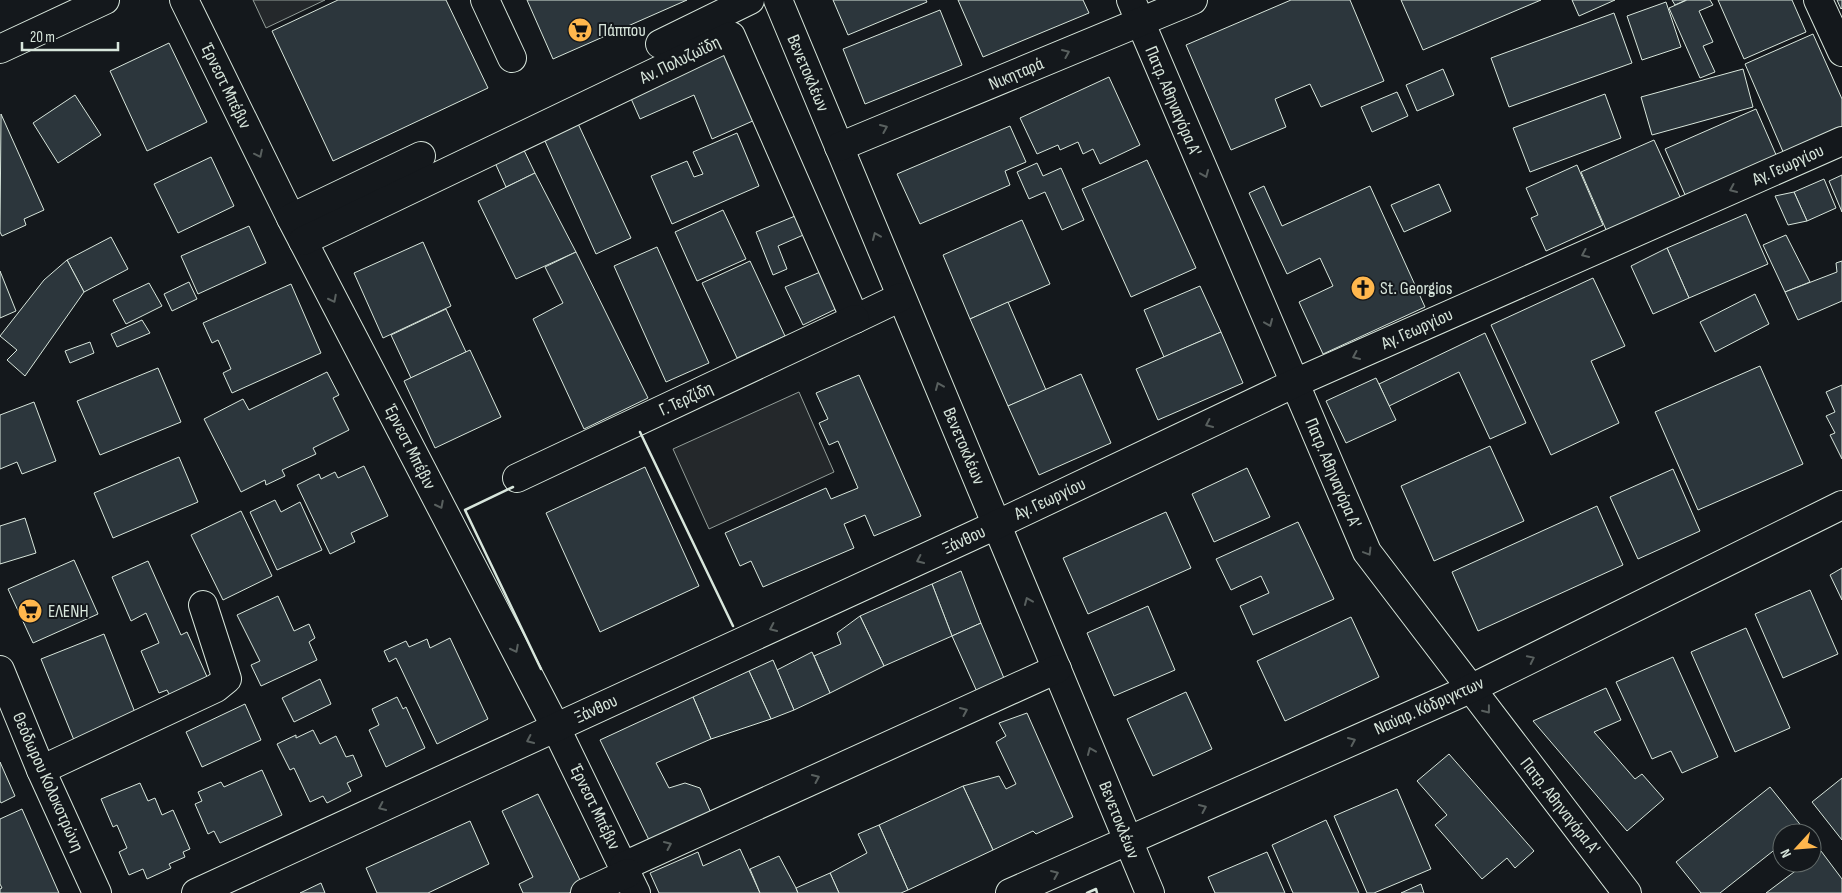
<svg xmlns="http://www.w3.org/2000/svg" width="1842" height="893" font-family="'Sofia Sans Condensed',sans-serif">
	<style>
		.parking { fill: #24282b; stroke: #939e99 }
		.building { fill: #2c363c; stroke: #d8e6dc }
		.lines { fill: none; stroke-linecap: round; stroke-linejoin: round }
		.minor-casing { stroke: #d8e6dc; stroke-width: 30 }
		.minor { stroke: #14181c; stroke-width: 28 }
		.wall { stroke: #d8e6dc; stroke-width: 2.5 }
		.oneway { stroke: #59605f }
		.labels { text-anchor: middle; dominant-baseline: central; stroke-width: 4; stroke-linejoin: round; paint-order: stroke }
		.poi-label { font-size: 18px; fill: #d8e6dc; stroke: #14181c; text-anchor: start }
		.street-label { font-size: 18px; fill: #d8e6dc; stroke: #14181c }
	</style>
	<rect width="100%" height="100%" fill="#14181c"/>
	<g class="parking">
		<polygon points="253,0 325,0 266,28"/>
		<polygon points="799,392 834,472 709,529 673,449"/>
	</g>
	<g class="building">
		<polygon points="338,0 446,0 488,88 333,161 272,31"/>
		<polygon points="527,0 687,0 553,59"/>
		<polygon points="833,0 926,0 927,2 848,35"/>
		<polygon points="958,0 1083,0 1089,13 983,57"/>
		<polygon points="1291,0 1350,0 1384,81 1321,107 1310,84 1275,99 1286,127 1231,150 1186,45"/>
		<polygon points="1401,0 1541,0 1423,50"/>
		<polygon points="1572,0 1615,0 1579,16"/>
		<polygon points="1672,0 1686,0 1675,5"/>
		<polygon points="1687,0 1710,0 1713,5 1699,11 1713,42 1703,46 1715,72 1700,78 1669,8"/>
		<polygon points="1718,0 1792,0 1806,32 1744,59"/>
		<polygon points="1837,0 1842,0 1842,8 1841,9"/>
		<polygon points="1666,2 1681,47 1642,60 1627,16"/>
		<polygon points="940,10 962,65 865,104 843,49"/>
		<polygon points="1614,13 1632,63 1509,107 1491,58"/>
		<polygon points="1813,34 1842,99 1842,129 1784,154 1745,64"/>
		<polygon points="169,43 207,122 147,151 110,71"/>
		<polygon points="726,52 755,120 712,139 694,95 640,119 629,94"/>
		<polygon points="1443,69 1454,95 1417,111 1406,85"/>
		<polygon points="1743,69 1753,107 1652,135 1641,97"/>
		<polygon points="1109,77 1140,145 1100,164 1093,149 1083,154 1078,142 1060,150 1058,145 1037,154 1020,118"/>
		<polygon points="1397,92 1408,116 1372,132 1361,107"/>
		<polygon points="1605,94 1621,138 1530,172 1513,128"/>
		<polygon points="75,95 101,135 58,163 33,123"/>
		<polygon points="1756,109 1777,157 1686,197 1665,149"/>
		<polygon points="1,114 44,210 24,219 26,225 2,236 0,232"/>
		<polygon points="574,115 631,238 596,254 540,130"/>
		<polygon points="1010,126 1026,162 1005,171 1010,185 920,224 897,174"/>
		<polygon points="737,133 759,186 672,224 651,176 687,161 694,177 703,174 693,152"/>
		<polygon points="519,140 535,173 506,187 491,154"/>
		<polygon points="1654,140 1681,199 1607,232 1581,172"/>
		<polygon points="211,157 234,206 178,233 154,184"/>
		<polygon points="1147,160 1196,268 1131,297 1082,189"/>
		<polygon points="1037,163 1043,176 1061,168 1084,220 1062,230 1045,192 1029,199 1017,172"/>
		<polygon points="1577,165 1603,225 1546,251 1531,218 1538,215 1526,188"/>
		<polygon points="535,173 576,252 516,279 478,201"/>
		<polygon points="1842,175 1842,212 1829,181"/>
		<polygon points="1824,179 1836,208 1807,221 1794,192"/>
		<polygon points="1439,184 1451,211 1404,232 1391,205"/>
		<polygon points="1264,186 1282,226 1370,186 1425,307 1323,354 1299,302 1333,286 1320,258 1287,274 1249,193"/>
		<polygon points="1794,192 1807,221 1788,225 1775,196"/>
		<polygon points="723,210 746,259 697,281 675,232"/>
		<polygon points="800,214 808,233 778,246 787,269 773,275 756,232"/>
		<polygon points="1746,214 1768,264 1689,298 1667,248"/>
		<polygon points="1022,220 1050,284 970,319 943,255"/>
		<polygon points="249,226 266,263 198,294 181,256"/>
		<polygon points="1786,235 1810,282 1785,292 1763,245"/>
		<polygon points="111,237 128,269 84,292 67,260"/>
		<polygon points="423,242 451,306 383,338 354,273"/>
		<polygon points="657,247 709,363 666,382 614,266"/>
		<polygon points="1667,248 1689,298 1653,314 1631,266"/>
		<polygon points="576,252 648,398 584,429 533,319 563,303 545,267"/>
		<polygon points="67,260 84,292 25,376 7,360 17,350 0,336 44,280"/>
		<polygon points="750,261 785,336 737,358 702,283"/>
		<polygon points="1842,261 1842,301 1798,320 1785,292 1837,272 1836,263"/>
		<polygon points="825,270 842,306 803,325 785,287"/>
		<polygon points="0,271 16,311 0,318"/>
		<polygon points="1593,278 1625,346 1591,361 1619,423 1551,455 1491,325"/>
		<polygon points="189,282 197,299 172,311 164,294"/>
		<polygon points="149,283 162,306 126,324 113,300"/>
		<polygon points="291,284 321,353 232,393 223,373 231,369 218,340 212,343 203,323"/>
		<polygon points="1200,286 1221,332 1164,357 1144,310"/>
		<polygon points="1755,294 1769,324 1715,352 1700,322"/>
		<polygon points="1008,302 1046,390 1008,406 970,319"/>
		<polygon points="446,309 466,352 411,378 391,335"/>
		<polygon points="142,320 150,333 117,347 111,334"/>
		<polygon points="1221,332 1243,383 1158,420 1136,369"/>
		<polygon points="1485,333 1526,423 1490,439 1459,372 1389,406 1379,384"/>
		<polygon points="90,342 94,353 70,363 65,351"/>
		<polygon points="470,350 501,417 435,448 404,381"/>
		<polygon points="1760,366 1803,464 1698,510 1655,412"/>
		<polygon points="158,368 181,422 100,455 77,401"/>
		<polygon points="327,372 339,395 333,398 349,430 313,448 316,454 282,470 285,476 266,485 265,480 241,492 204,419 243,399 249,410"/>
		<polygon points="1081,374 1111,443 1039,475 1008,406"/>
		<polygon points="859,375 921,516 874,536 865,515 844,524 854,548 763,587 751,561 740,566 725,533 826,488 831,499 858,488 838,441 829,445 819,423 828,419 816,393"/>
		<polygon points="1376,378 1396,420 1346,443 1326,401"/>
		<polygon points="1842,385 1842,459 1830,435 1835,433 1826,416 1835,412 1826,392"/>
		<polygon points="34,402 56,461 22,474 17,462 0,469 0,415"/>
		<polygon points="1490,446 1524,521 1434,561 1401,486"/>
		<polygon points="179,457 198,502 113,538 94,493"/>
		<polygon points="364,466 388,516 351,533 355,542 330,554 297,485 319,474 321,479 335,472 338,478"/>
		<polygon points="645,467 699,586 600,632 546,513"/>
		<polygon points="1247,468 1270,517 1214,542 1192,494"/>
		<polygon points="1673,469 1700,531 1638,559 1610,497"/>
		<polygon points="275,500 281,512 300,502 322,550 277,570 250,512"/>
		<polygon points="1597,506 1623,565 1478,631 1452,572"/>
		<polygon points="241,511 272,576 223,600 191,535"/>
		<polygon points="1166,512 1191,568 1088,614 1063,558"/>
		<polygon points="25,518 36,553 0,564 0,526"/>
		<polygon points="1298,522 1334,599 1253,635 1240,606 1269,593 1261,576 1231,590 1216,559"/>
		<polygon points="74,560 98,614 33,643 8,589"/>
		<polygon points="148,561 181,635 187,632 208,679 170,696 167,690 159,693 141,651 159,643 146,613 131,621 112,577"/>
		<polygon points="1842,568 1842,600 1830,575"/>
		<polygon points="961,571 981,623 952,636 932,584"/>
		<polygon points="932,584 952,636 884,666 860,616"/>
		<polygon points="1810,590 1838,654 1783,678 1755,614"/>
		<polygon points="278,596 294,631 309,624 315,638 309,642 317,660 261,686 251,665 260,661 237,615"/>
		<polygon points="1148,606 1175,670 1114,696 1087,633"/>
		<polygon points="860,616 884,666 830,693 814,656 841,644 837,633"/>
		<polygon points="1351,617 1379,677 1285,721 1257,661"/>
		<polygon points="981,623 1006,683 978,694 952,636"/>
		<polygon points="1746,628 1790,728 1735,752 1691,652"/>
		<polygon points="104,634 138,720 76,745 41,659"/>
		<polygon points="450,638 488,719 437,744 396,658 389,662 384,651 406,641 409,647 427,639 430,648"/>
		<polygon points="812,652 830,693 794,710 777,670"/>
		<polygon points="1673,657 1718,757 1682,773 1671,751 1652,759 1616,682"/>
		<polygon points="773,660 794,710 771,719 749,671"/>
		<polygon points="749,671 771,719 711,739 693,697"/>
		<polygon points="320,679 331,704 294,722 282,698"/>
		<polygon points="1606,688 1621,720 1594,732 1635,779 1642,774 1664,799 1627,831 1533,721"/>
		<polygon points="1186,692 1212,749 1153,776 1127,719"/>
		<polygon points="397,697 403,709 406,707 425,748 386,767 369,730 379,725 372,709"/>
		<polygon points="693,697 711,739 656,763 669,788 685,783 700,788 711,813 649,840 600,740"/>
		<polygon points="245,704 261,740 202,767 186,732"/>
		<polygon points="1027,713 1073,817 1036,834 1033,831 993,850 963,786 999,776 1006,789 1016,784 996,742 1006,736 999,723"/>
		<polygon points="313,730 320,744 336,736 346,757 353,755 362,776 347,783 351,791 327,803 323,796 310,802 294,768 290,770 277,744 296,735 296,738"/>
		<polygon points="1449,754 1534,851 1515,868 1507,858 1482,879 1435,825 1447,815 1417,781"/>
		<polygon points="0,762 15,796 1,803 0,801"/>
		<polygon points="262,770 282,815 220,843 214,831 208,834 195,804 202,801 198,792 221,782 224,787"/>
		<polygon points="1842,778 1842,840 1812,802"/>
		<polygon points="140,783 148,801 155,798 162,815 173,810 190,849 183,852 185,857 169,864 171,868 147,879 143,869 129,875 119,852 127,848 117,825 113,827 101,799"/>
		<polygon points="963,786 993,850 908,890 879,825"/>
		<polygon points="1770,787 1803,828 1796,833 1782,833 1782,844 1720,893 1701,893 1676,862"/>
		<polygon points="1397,789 1431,869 1374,893 1367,893 1334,816"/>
		<polygon points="538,794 583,886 569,893 523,893 519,884 533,877 502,811"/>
		<polygon points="22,809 59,893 0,893 0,889 2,888 0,884 0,819"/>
		<polygon points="1326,820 1359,893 1293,893 1272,845"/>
		<polygon points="470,821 489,864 428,893 377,893 366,868"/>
		<polygon points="879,825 908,890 901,893 839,893 830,873 867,853 858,834"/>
		<polygon points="740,849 760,893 659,893 650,873 698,852 703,866"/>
		<polygon points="1821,851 1842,879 1842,893 1766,893 1806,863 1812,863 1812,858"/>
		<polygon points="1267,852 1285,893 1215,893 1208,877"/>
		<polygon points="779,856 796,888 798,893 760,893 750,869"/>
		<polygon points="830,873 839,893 798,893 796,888"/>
		<polygon points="321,883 325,893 300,893"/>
		<polygon points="1421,884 1424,893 1401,893"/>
	</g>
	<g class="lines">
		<defs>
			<g id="minor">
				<polyline points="184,0 291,218 556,728 636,893"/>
				<polyline points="485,0 512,58"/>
				<polyline points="778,0 1150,893"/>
				<polyline points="1131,0 1367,552 1627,893"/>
				<polyline points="1818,0 1842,52"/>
				<polyline points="660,44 750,0"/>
				<polyline points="0,49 105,0"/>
				<polyline points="839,147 1193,0"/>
				<polyline points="291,218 421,156"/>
				<polyline points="303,241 731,36 855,319 901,297"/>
				<polyline points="517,478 855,319"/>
				<polyline points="0,670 41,770 97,893"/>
				<polyline points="41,770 216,688 227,679 203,605"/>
				<polyline points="624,866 1057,669"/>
				<polyline points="196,893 996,525 1295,383 1842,141"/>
				<polyline points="585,893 628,873"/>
				<polyline points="1010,893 1470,689 1842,505"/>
			</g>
		</defs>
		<use href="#minor" class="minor-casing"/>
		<use href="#minor" class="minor"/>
		<g class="wall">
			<polyline points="640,432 733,626"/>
			<polyline points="513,487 465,510 541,669"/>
			<polyline points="1087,893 1096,889 1097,893"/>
		</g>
	</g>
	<defs><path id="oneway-chevron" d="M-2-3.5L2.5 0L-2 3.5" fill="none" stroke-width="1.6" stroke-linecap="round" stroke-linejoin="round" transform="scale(1.25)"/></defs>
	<g class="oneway">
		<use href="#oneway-chevron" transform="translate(1066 53) rotate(-23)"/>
		<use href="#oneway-chevron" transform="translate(884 128) rotate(-23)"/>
		<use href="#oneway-chevron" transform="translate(259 154) rotate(64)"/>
		<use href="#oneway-chevron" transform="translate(1205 174) rotate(67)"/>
		<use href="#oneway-chevron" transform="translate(1733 189) rotate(156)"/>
		<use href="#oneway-chevron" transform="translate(876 236) rotate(-113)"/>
		<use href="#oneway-chevron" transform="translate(1585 254) rotate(156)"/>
		<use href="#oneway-chevron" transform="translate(333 299) rotate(63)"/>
		<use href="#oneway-chevron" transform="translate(1269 323) rotate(67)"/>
		<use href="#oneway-chevron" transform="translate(1356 356) rotate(156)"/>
		<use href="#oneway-chevron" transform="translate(939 386) rotate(-113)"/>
		<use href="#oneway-chevron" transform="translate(1209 424) rotate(155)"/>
		<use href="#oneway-chevron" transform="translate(440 505) rotate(63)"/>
		<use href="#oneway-chevron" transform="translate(1368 552) rotate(59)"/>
		<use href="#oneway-chevron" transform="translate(920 560) rotate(155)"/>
		<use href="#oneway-chevron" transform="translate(1028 601) rotate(-113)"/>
		<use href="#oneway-chevron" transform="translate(773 628) rotate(155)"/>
		<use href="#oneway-chevron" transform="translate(515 649) rotate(63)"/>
		<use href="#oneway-chevron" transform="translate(1531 659) rotate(-26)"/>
		<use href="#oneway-chevron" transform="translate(1487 710) rotate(52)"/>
		<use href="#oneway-chevron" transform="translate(964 711) rotate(-24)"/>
		<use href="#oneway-chevron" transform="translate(530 740) rotate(155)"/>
		<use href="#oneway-chevron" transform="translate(1352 741) rotate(-24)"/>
		<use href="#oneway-chevron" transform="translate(1091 751) rotate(-113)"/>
		<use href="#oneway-chevron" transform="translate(816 778) rotate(-24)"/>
		<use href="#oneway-chevron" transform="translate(382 807) rotate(155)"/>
		<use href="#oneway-chevron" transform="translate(1203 808) rotate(-24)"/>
		<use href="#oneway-chevron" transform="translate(668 845) rotate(-24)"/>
		<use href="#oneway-chevron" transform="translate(1055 874) rotate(-23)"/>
	</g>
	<defs>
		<symbol id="supermarket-disc" viewBox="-11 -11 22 22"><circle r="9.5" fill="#ffb74d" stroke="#14181c"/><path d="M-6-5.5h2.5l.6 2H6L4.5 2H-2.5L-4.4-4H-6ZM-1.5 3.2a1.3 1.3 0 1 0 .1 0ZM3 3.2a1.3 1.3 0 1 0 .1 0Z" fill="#111"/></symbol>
		<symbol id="church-disc" viewBox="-11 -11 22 22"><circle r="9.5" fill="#ffb74d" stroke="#14181c"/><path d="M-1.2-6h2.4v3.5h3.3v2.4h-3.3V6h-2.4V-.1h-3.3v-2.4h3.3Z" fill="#111"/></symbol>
	</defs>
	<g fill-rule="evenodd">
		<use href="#supermarket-disc" x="566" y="16" width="28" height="28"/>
		<use href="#church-disc" x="1349" y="274" width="28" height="28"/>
		<use href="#supermarket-disc" x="16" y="597" width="28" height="28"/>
	</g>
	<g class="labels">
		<g class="poi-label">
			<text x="598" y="30">Πάππου</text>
			<text x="1380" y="288">St. Georgios</text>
			<text x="48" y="611">ΕΛΕΝΗ</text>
		</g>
		<g class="street-label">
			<text transform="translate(680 60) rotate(-26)">Αν. Πολυζωϊδη</text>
			<text transform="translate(808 73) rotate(67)">Βενετοκλέων</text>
			<text transform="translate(1016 74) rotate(-23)">Νικηταρά</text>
			<text transform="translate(226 86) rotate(64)">Έρνεστ Μπέβιν</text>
			<text transform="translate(1173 101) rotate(67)">Πατρ. Αθηναγόρα Α'</text>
			<text transform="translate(1788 165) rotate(-24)">Αγ. Γεωργίου</text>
			<text transform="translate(1417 329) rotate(-24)">Αγ. Γεωργίου</text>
			<text transform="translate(686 399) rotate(-25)">Γ. Τερζίδη</text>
			<text transform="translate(964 446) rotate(67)">Βενετοκλέων</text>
			<text transform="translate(410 447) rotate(63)">Έρνεστ Μπέβιν</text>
			<text transform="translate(1333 473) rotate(67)">Πατρ. Αθηναγόρα Α'</text>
			<text transform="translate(1050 499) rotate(-25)">Αγ. Γεωργίου</text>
			<text transform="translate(964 540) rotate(-25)">Ξάνθου</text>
			<text transform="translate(1429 706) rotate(-24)">Ναύαρ. Κόδριγκτων</text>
			<text transform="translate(596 709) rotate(-25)">Ξάνθου</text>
			<text transform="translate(48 782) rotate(66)">Θεόδωρου Κολοκοτρώνη</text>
			<text transform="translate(1560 806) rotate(52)">Πατρ. Αθηναγόρα Α'</text>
			<text transform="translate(595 807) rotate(64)">Έρνεστ Μπέβιν</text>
			<text transform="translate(1119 820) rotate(68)">Βενετοκλέων</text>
		</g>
	</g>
	<g transform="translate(1797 848) rotate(244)"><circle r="24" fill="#14181c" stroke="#626a69"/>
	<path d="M0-4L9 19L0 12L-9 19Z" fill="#ffb74d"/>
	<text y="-8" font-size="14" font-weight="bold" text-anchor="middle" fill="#d8e6dc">N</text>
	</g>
	<path d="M22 42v8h96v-8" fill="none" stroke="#d8e6dc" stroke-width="2.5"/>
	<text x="30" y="42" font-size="15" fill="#d8e6dc" stroke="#14181c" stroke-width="4" paint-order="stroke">20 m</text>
</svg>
